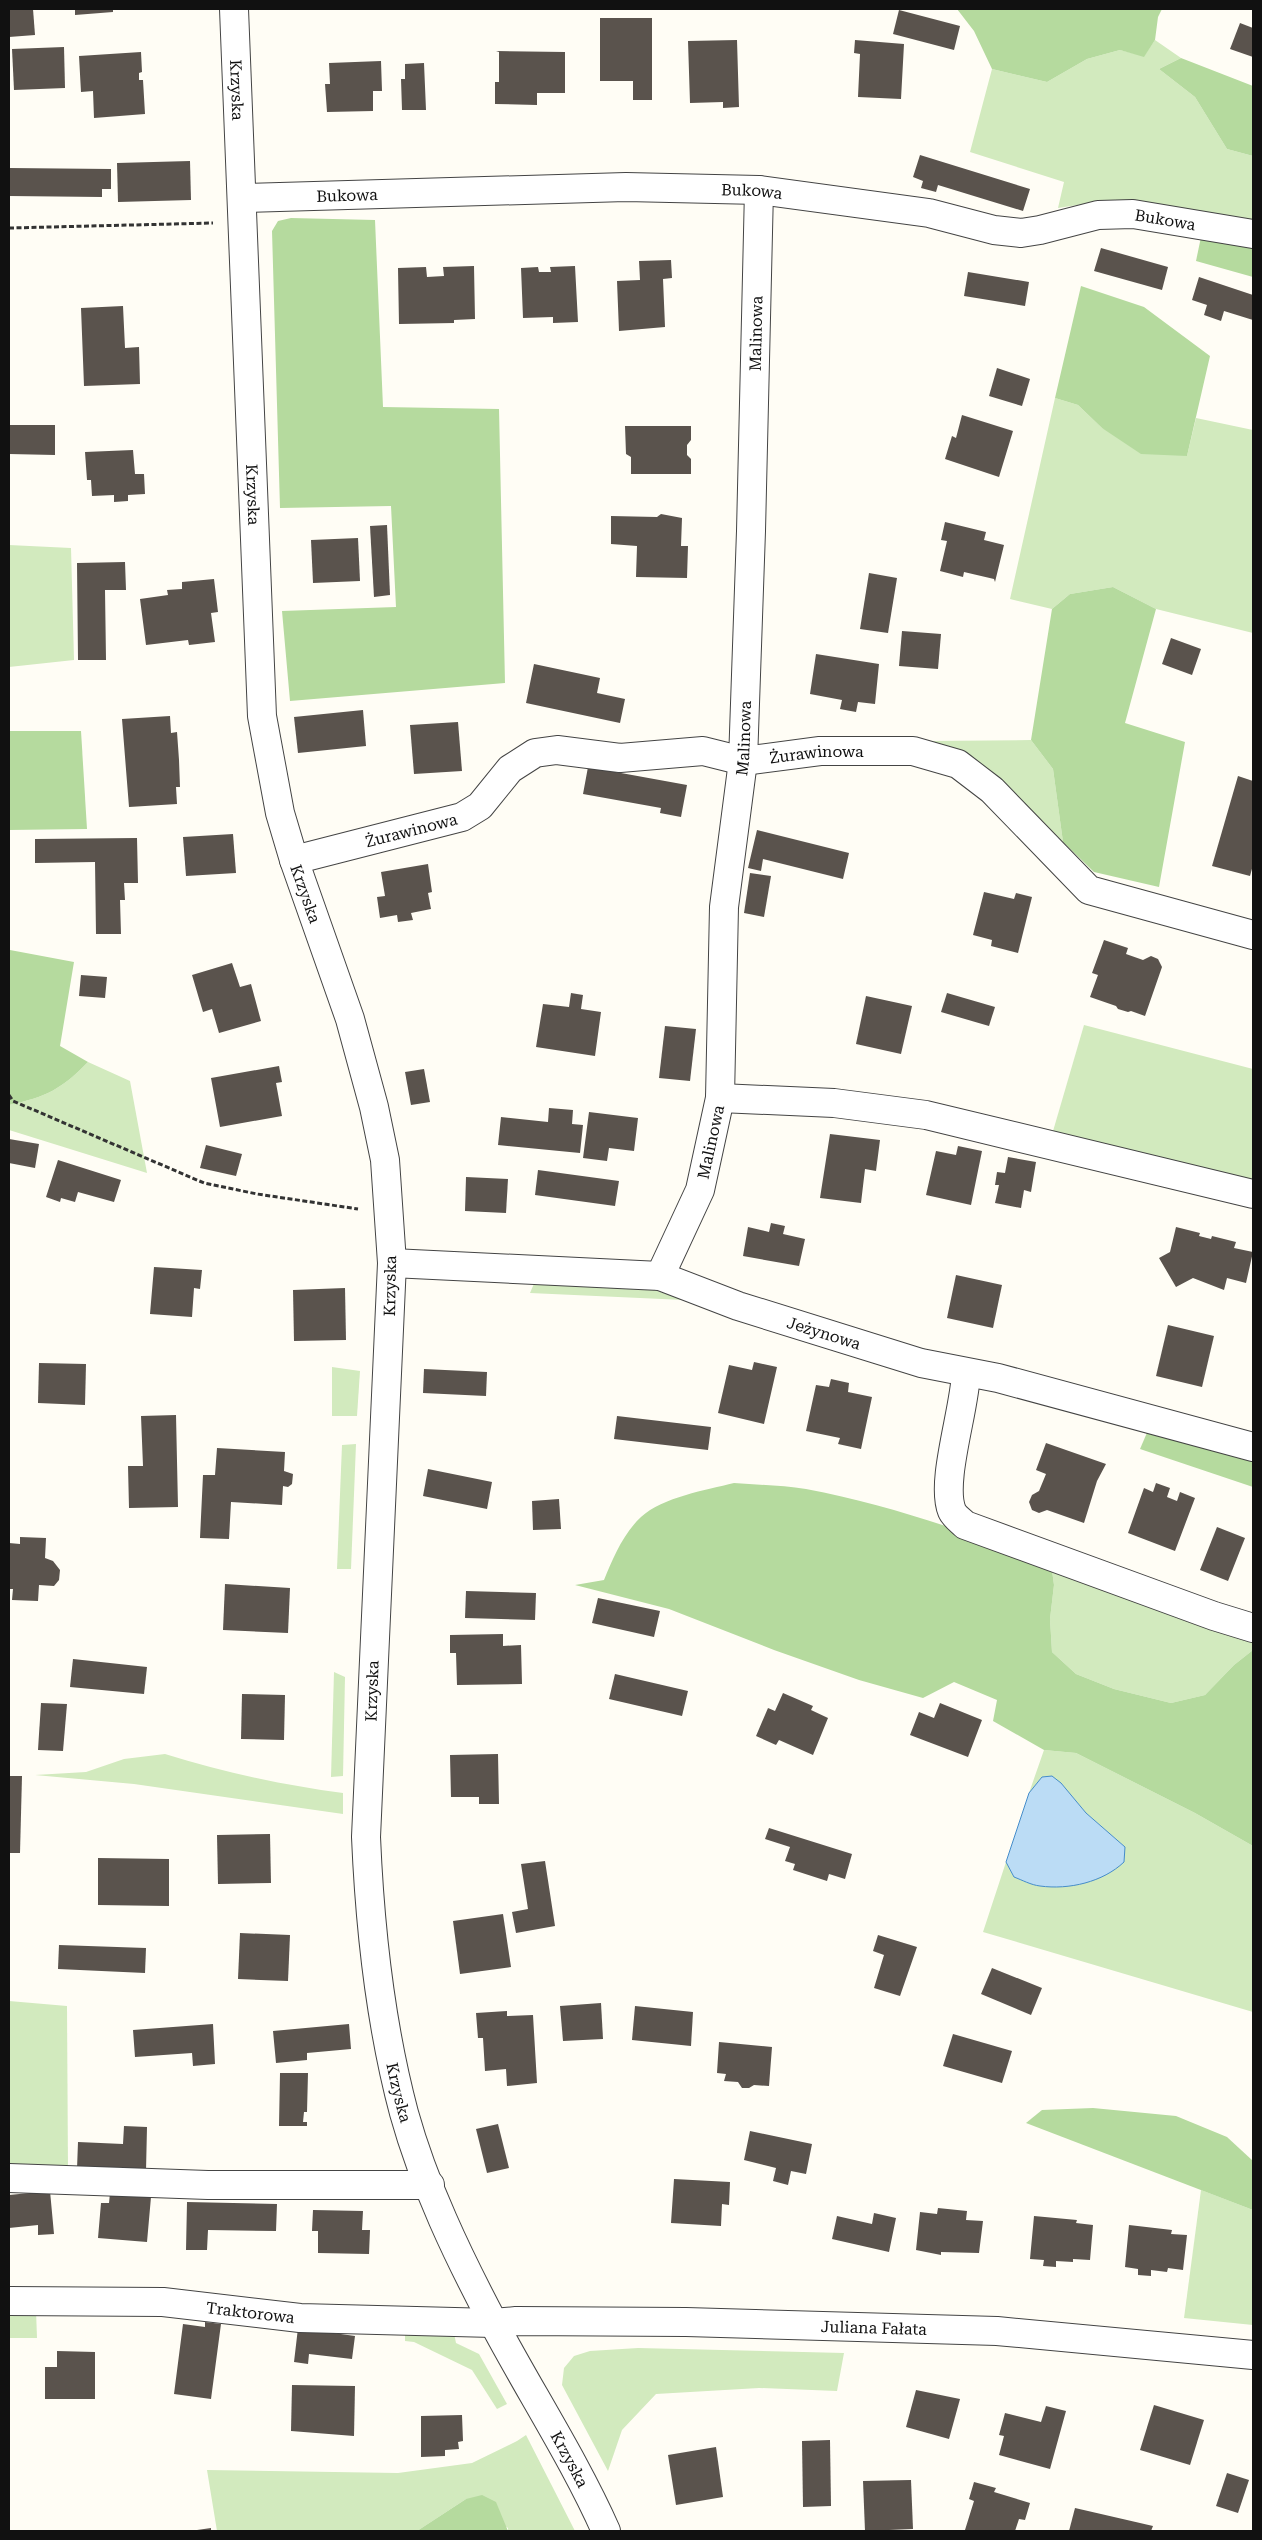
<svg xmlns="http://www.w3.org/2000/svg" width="1262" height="2540" font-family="'Roboto Serif',serif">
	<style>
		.green { fill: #d2eabe }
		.forest { fill: #b5da9e }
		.water { fill: #bbdcf5; stroke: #448cca }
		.building { fill: #5a534d }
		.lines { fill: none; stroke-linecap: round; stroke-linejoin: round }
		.minor-casing { stroke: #444; stroke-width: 30 }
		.path { stroke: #333; stroke-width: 3; stroke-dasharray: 5 2.5; stroke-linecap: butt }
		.minor { stroke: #fff; stroke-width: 28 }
		.labels { text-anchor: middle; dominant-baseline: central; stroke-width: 5; stroke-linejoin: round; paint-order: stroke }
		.street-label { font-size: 16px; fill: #111; stroke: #fff }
	</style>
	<rect width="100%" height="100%" fill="#fffdf5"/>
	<g class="green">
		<polygon points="1155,40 1181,58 1159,69 1195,97 1227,149 1253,156 1253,222 1097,202 1058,208 1064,182 970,152 992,69 1047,82 1087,59 1120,50 1144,56"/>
		<polygon points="1055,398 1078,405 1102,428 1187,456 1196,418 1253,430 1253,633 1156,609 1113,587 1070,594 1052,609 1010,599"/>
		<polygon points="9,545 71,548 74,660 9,667"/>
		<polygon points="1031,740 1053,769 1063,842 1013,792 966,753 927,741"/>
		<polygon points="1084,1025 1253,1069 1253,1186 1051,1138"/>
		<path d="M88 1062 130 1081 147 1173 9 1130V1105C46 1097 62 1089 88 1062Z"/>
		<polygon points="536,1279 628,1281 684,1300 530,1293"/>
		<polygon points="332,1367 360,1371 357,1416 332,1416"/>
		<polygon points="356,1444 351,1569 337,1569 342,1445"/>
		<polygon points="1051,1563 1253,1641 1253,1650 1234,1665 1205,1695 1171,1703 1114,1689 1076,1674 1052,1652 1050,1619 1054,1585"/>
		<polygon points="334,1672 345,1677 343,1776 331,1777"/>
		<polygon points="1044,1750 1076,1753 1195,1813 1253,1846 1253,2012 983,1932 1006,1862 1014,1877 1040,1886 1081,1884 1125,1847 1086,1813 1061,1783 1042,1777 1029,1793"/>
		<path d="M165 1754C223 1772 282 1785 343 1793V1814L134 1784 35 1775 86 1772 124 1759Z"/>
		<polygon points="9,2001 67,2006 68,2172 9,2169"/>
		<polygon points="1201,2190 1253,2210 1253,2325 1184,2318"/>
		<polygon points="36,2310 37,2338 9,2338 9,2311"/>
		<polygon points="405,2330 454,2333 456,2343 479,2354 507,2404 497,2409 472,2370 414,2342 405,2341"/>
		<polygon points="638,2348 844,2353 837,2391 759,2388 656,2394 622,2430 608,2471 562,2385 564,2368 574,2356 590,2351"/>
		<polygon points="526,2435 575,2531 508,2531 508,2528 466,2499 417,2531 217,2531 207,2470 398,2473 472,2463 517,2441"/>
	</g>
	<g class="forest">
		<polygon points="957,9 1162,9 1158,17 1155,40 1144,57 1120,50 1087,59 1047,82 992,69 974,31"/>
		<polygon points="1181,58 1253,86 1253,156 1227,149 1195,97 1159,69"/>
		<polygon points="291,218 375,220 383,407 499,409 505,683 290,701 282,611 396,607 391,506 280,508 272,231 278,221"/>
		<polygon points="1201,237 1253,246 1253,277 1196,261"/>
		<polygon points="1081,286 1144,307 1210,356 1187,456 1141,454 1102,428 1078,405 1055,398"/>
		<polygon points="1113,587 1156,609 1125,723 1185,742 1159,887 1094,872 1063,842 1053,769 1031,740 1052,609 1070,594"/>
		<polygon points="9,731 81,731 87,829 9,830"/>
		<path d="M10 950 74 962 60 1046 88 1062C62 1089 46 1097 9 1105Z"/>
		<polygon points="1149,1428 1253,1461 1253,1487 1140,1449"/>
		<path d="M734 1483C758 1485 783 1485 806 1489 891 1505 971 1534 1051 1563L1054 1585 1050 1619 1052 1652 1076 1674 1114 1689 1171 1703 1205 1695 1234 1665 1253 1650V1846L1195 1813 1076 1753 1044 1750 993 1721 997 1700 954 1682 923 1698 859 1680 774 1650 669 1609 575 1585 604 1580C613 1558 623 1534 641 1517 663 1497 706 1490 734 1483Z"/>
		<polygon points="1093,2108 1176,2116 1227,2137 1253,2161 1253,2210 1026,2123 1042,2110"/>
		<polygon points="482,2495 496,2502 508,2531 417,2531 466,2499"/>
	</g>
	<path class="water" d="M1052 1776 1061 1783 1086 1813 1125 1847 1124 1862C1103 1882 1069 1890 1040 1886 1031 1885 1022 1880 1014 1877L1006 1862 1029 1793 1042 1777Z"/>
	<g class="building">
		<polygon points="9,9 33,9 35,35 9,37"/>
		<polygon points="75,9 113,9 113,12 75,15"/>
		<polygon points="899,10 960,26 954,50 893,34"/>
		<polygon points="600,18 652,18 652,100 633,100 633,81 600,81"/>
		<polygon points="1240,23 1253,28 1253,57 1230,49"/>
		<polygon points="737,40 739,107 723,108 723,102 690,103 688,41"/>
		<polygon points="855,40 904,44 901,99 858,97 860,54 854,53"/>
		<polygon points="64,47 65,88 14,90 12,49"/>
		<polygon points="496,51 565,52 565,93 537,93 537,105 495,104 495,82 499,82 499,52"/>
		<polygon points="141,52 142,72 139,73 139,80 143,80 145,114 94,118 93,91 81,92 79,56"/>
		<polygon points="381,61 382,91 373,91 373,111 327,112 325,84 330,84 329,63"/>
		<polygon points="424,63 426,110 402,110 401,79 405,79 405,64"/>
		<polygon points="920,155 1030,189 1023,211 938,185 936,192 921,188 923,181 913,177"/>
		<polygon points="190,161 191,200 118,202 117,163"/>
		<polygon points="9,168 111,169 111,189 102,189 102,197 9,196"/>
		<polygon points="1101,248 1168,267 1162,290 1094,271"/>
		<polygon points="671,260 672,278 663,279 665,327 619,331 617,281 640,280 639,261"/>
		<polygon points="474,266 475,319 454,320 454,323 399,324 398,268 426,267 427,277 444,276 443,267"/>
		<polygon points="575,266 578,322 553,323 553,317 523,318 521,268 538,267 539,272 551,272 550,267"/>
		<polygon points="968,272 1029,282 1025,306 964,296"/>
		<polygon points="1199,277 1253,295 1253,320 1224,311 1221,321 1204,315 1207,305 1192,300"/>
		<polygon points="123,306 125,348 139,347 140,384 84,386 81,308"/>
		<polygon points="997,368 1030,379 1022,406 989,396"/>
		<polygon points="962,415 1013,431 999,477 945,459 952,436 956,438"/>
		<polygon points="10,425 55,425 55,455 9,454"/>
		<polygon points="625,426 691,426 691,440 687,445 687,455 691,459 691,474 631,474 631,457 626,454"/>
		<polygon points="133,450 135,474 144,474 145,494 128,495 128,501 114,502 114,495 92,496 91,480 87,480 85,452"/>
		<polygon points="661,514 682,518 681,546 688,546 687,578 636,577 637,546 611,544 611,516 657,517"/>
		<polygon points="945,522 986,532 984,540 1004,545 995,582 994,579 964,572 963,577 940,571 947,541 941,540"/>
		<polygon points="387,525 390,595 374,597 370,526"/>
		<polygon points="358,538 360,581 313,583 311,540"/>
		<polygon points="125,562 126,590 105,590 106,660 78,660 77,563"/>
		<polygon points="869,573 897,578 888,633 860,629"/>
		<polygon points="214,579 218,612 211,613 215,642 189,645 188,640 146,645 140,599 168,595 167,590 182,589 182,582"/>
		<polygon points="902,631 941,634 938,669 899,666"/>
		<polygon points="1171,638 1201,649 1192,675 1162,664"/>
		<polygon points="816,654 879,664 875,704 858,702 856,712 840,709 842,700 810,694"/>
		<polygon points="534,664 600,678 597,693 625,699 620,723 526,703"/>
		<polygon points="363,710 366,746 298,753 294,717"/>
		<polygon points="170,716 171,733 177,732 179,760 180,787 176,787 177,804 129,807 122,719"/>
		<polygon points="458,722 462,771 414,774 410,725"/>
		<polygon points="588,767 687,785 681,817 660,813 661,808 583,794"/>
		<polygon points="1238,776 1253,781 1253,865 1250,876 1212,866"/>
		<polygon points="757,830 849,853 843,879 763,859 761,871 748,868"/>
		<polygon points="233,834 236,873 186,876 183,837"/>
		<polygon points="137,838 138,883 124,883 125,900 120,900 121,934 96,934 95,862 35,863 35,839"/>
		<polygon points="428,864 432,892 428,893 431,909 411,913 413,920 398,922 397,915 380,918 377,897 385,896 381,872"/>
		<polygon points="750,873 771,876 764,917 744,913"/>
		<polygon points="984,892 1014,899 1016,893 1032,897 1018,953 991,946 992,940 973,935"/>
		<polygon points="1104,940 1128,948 1126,954 1143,960 1151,956 1158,959 1162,967 1145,1016 1131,1011 1128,1012 1118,1009 1116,1006 1090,997 1098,975 1092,973"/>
		<polygon points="232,963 240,987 251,984 261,1021 219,1033 212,1009 203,1012 192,975"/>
		<polygon points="81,975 107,977 105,998 79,996"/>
		<polygon points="571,993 583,995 581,1009 601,1012 595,1056 536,1047 543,1004 569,1007"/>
		<polygon points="947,993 995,1007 989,1026 941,1012"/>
		<polygon points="866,996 912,1006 901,1054 856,1044"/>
		<polygon points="665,1026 696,1029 690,1081 659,1078"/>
		<polygon points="279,1066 282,1082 276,1083 282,1116 220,1127 211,1078"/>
		<polygon points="424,1069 430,1102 411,1105 405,1072"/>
		<polygon points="549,1108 573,1110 572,1124 583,1125 580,1153 498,1145 501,1117 548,1122"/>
		<polygon points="589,1112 638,1118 634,1151 609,1148 607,1161 583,1158"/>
		<polygon points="830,1134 880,1140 876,1171 865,1169 861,1203 820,1198"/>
		<polygon points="9,1139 39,1144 35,1168 9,1163"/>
		<polygon points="206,1145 242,1154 236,1176 200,1168"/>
		<polygon points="958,1146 982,1151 971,1205 926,1195 936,1151 956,1155"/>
		<polygon points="1008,1157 1036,1162 1031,1192 1024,1190 1021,1208 995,1203 999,1185 995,1185 997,1172 1005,1173"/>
		<polygon points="58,1160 121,1180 114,1202 78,1192 75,1202 61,1198 60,1202 46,1197"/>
		<polygon points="538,1170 619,1181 615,1206 535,1195"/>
		<polygon points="466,1177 508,1179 506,1213 465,1211"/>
		<polygon points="771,1223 785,1226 783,1234 805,1239 799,1266 743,1256 748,1227 769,1232"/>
		<polygon points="1176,1227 1200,1233 1199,1236 1211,1239 1212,1236 1236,1242 1234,1248 1253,1252 1246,1283 1227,1278 1224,1290 1193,1278 1176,1287 1159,1258 1170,1252"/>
		<polygon points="154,1267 202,1270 200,1289 194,1288 192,1317 150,1314"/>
		<polygon points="956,1275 1002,1285 993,1328 947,1318"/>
		<polygon points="345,1288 346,1340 294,1341 293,1290"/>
		<polygon points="1168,1325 1214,1336 1202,1387 1156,1376"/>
		<polygon points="754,1362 777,1367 764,1424 718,1413 729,1365 752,1370"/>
		<polygon points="39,1363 86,1364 85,1405 38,1403"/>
		<polygon points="424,1369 487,1372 486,1396 423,1393"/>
		<polygon points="831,1379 849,1383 848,1392 872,1397 861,1449 838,1444 840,1438 806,1431 816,1385 829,1387"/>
		<polygon points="176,1415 178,1507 129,1508 128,1466 143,1466 141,1416"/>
		<polygon points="617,1416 711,1427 708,1450 614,1439"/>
		<polygon points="1046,1443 1106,1464 1097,1481 1084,1523 1047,1510 1039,1513 1032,1510 1029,1502 1032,1495 1039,1491 1046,1474 1036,1470"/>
		<polygon points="217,1448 285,1452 284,1471 293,1474 292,1484 288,1487 283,1486 282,1505 231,1502 229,1539 200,1538 203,1475 215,1475"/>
		<polygon points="428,1469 492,1482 487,1509 423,1496"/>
		<polygon points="1156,1483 1170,1488 1167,1497 1177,1501 1180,1492 1195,1498 1175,1551 1128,1533 1144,1488 1153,1492"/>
		<polygon points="559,1499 561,1529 533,1530 532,1501"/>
		<polygon points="1217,1527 1245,1538 1228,1581 1200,1570"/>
		<polygon points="20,1537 46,1538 45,1558 53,1561 60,1570 59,1580 54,1586 39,1585 38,1601 12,1600 13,1589 9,1589 9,1543 20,1544"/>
		<polygon points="225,1584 290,1588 288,1633 223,1630"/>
		<polygon points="466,1591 536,1593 535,1620 465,1618"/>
		<polygon points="598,1598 660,1611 654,1637 592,1623"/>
		<polygon points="503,1634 503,1646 521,1645 522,1684 457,1685 456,1653 450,1653 450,1635"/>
		<polygon points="73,1659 147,1667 144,1694 70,1687"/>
		<polygon points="615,1674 688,1691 682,1716 609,1699"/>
		<polygon points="783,1693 813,1706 811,1710 828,1718 813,1755 779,1740 776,1745 756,1736 768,1708 775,1711"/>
		<polygon points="242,1694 285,1695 284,1740 241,1739"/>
		<polygon points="41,1703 67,1704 63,1751 38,1750"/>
		<polygon points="940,1703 982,1720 968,1757 910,1735 919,1712 934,1718"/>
		<polygon points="498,1754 499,1804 479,1804 479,1797 451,1797 450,1755"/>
		<polygon points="9,1776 22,1776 20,1853 9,1853"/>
		<polygon points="769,1828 852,1854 845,1879 829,1874 827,1881 793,1870 795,1864 785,1861 790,1847 765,1839"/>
		<polygon points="270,1834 271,1883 218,1884 217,1835"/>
		<polygon points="98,1858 169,1859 169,1906 98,1905"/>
		<polygon points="545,1861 555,1926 516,1933 512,1912 528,1909 521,1864"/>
		<polygon points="503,1914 511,1967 460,1974 453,1921"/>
		<polygon points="240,1933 290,1935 288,1981 238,1979"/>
		<polygon points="878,1935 917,1947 900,1996 874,1988 884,1955 873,1951"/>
		<polygon points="59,1945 146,1948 145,1973 58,1969"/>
		<polygon points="992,1968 1042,1988 1031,2015 981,1994"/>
		<polygon points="601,2003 603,2039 563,2041 560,2006"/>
		<polygon points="635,2006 693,2012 691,2046 632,2040"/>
		<polygon points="507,2011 507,2016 533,2015 537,2083 507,2086 506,2069 485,2071 483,2038 478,2038 476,2013"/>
		<polygon points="213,2024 215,2064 193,2066 192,2053 135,2057 133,2030"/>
		<polygon points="349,2024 351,2049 307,2053 307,2060 276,2063 273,2031"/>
		<polygon points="953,2034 1012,2051 1002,2083 943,2066"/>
		<polygon points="719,2042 772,2047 769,2086 754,2085 749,2088 742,2088 738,2082 724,2081 726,2074 717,2073"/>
		<polygon points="280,2073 308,2073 307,2112 304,2112 303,2122 307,2122 307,2126 279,2126"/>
		<polygon points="498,2124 509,2168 487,2173 476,2129"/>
		<polygon points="124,2126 147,2127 146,2171 77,2169 78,2142 123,2144"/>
		<polygon points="750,2131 812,2144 806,2174 791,2171 788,2185 773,2181 776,2168 744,2160"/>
		<polygon points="674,2179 730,2182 729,2205 722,2204 721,2226 671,2223"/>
		<polygon points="50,2191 54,2234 38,2235 38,2225 9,2228 9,2195"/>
		<polygon points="110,2193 151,2197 147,2242 98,2238 101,2203 109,2203"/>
		<polygon points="187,2202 277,2204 276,2231 208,2230 207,2250 186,2250"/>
		<polygon points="938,2208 967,2211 966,2220 983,2221 979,2253 941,2252 941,2255 916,2250 920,2212 937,2214"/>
		<polygon points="313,2210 363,2211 362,2230 370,2230 369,2254 318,2253 318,2231 312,2231"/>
		<polygon points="874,2213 896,2218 889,2252 832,2239 837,2216 872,2224"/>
		<polygon points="1034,2216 1077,2220 1076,2223 1093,2225 1090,2260 1073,2259 1073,2262 1056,2261 1056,2267 1043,2266 1044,2260 1030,2259"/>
		<polygon points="1129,2225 1172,2230 1171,2234 1187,2235 1183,2270 1168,2268 1167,2272 1151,2270 1151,2276 1138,2275 1138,2269 1125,2267"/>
		<polygon points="205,2322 221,2324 211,2399 174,2394 183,2324 205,2327"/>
		<polygon points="298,2328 355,2336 352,2359 309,2354 308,2364 294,2362"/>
		<polygon points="57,2351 95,2352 95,2399 45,2399 45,2367 57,2367"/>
		<polygon points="292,2385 355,2386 354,2436 291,2431"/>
		<polygon points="916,2390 960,2399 949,2439 906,2427"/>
		<polygon points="1154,2405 1204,2420 1190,2465 1140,2450"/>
		<polygon points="1046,2406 1066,2411 1050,2469 999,2455 1004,2436 999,2435 1005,2413 1041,2422"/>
		<polygon points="462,2415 463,2441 458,2442 459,2449 445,2450 445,2456 421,2457 421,2416"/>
		<polygon points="830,2440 831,2506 803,2507 802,2441"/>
		<polygon points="716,2447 723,2497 676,2505 668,2455"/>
		<polygon points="1227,2473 1249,2480 1238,2513 1216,2506"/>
		<polygon points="911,2480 913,2529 865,2531 863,2481"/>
		<polygon points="974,2482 996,2488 994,2492 1030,2503 1025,2520 1019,2519 1015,2531 965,2530 974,2501 969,2499"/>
		<polygon points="1075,2508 1153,2526 1151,2531 1069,2531"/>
		<polygon points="211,2528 211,2531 197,2531 197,2530"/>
	</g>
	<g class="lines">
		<defs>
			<g id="minor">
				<path id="s1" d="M234 9 262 716 280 813 294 860 350 1019 374 1107 385 1160 392 1263 366 1837C370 1931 380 2023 404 2113 424 2185 458 2256 493 2322 530 2392 574 2459 606 2531"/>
				<path id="s2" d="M243 198 626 187 759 190 929 213 994 230 1021 233 1040 230 1098 215 1133 214 1253 234"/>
				<path id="s3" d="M294 860 462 817 480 806 510 769 535 753 557 750 620 758 703 751 743 761 820 751H913L958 764 992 790 1089 890 1253 935"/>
				<polyline points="720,1098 834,1103 926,1115 1253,1194"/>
				<path id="s4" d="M392 1263 660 1276 738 1306 921 1363 998 1378 1253 1447"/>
				<path id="s5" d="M660 1276 700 1190 720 1098 724 907 743 761 751 531 759 190"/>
				<path d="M966 1373C965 1409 940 1482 952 1511 954 1516 961 1521 965 1525L1214 1616 1253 1628"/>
				<polyline points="9,2178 208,2185 430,2185"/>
				<path id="s6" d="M9 2301 163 2302 300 2318 493 2323 516 2321 686 2322 997 2331 1253 2355"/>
			</g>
		</defs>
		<use href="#minor" class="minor-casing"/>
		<g class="path">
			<polyline points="9,228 213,223"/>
			<polyline points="9,1095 13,1101 204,1183 257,1194 358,1209"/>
		</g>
		<use href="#minor" class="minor"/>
	</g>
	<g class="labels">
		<g class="street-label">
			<text stroke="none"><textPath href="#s1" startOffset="81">Krzyska</textPath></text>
			<text stroke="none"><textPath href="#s2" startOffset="509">Bukowa</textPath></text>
			<text stroke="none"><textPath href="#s2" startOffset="104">Bukowa</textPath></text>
			<text stroke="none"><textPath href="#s2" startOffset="929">Bukowa</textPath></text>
			<text stroke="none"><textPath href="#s5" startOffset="955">Malinowa</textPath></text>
			<text stroke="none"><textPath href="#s1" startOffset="486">Krzyska</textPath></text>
			<text stroke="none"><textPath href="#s5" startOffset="550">Malinowa</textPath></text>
			<text stroke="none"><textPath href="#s3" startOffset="556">Żurawinowa</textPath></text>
			<text stroke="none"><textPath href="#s3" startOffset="121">Żurawinowa</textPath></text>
			<text stroke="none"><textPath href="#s1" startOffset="891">Krzyska</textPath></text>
			<text stroke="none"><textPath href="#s5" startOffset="144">Malinowa</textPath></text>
			<text transform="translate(390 1286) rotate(-89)">Krzyska</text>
			<text stroke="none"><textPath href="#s4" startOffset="442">Jeżynowa</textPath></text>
			<text transform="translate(372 1691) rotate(-88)">Krzyska</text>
			<text stroke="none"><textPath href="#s1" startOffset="2105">Krzyska</textPath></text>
			<text stroke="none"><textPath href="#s6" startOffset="242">Traktorowa</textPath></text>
			<text stroke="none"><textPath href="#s6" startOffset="866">Juliana Fałata</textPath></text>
			<text stroke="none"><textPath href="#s1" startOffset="2511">Krzyska</textPath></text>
		</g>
	</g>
	<rect width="1262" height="2540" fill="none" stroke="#111111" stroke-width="20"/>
</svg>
